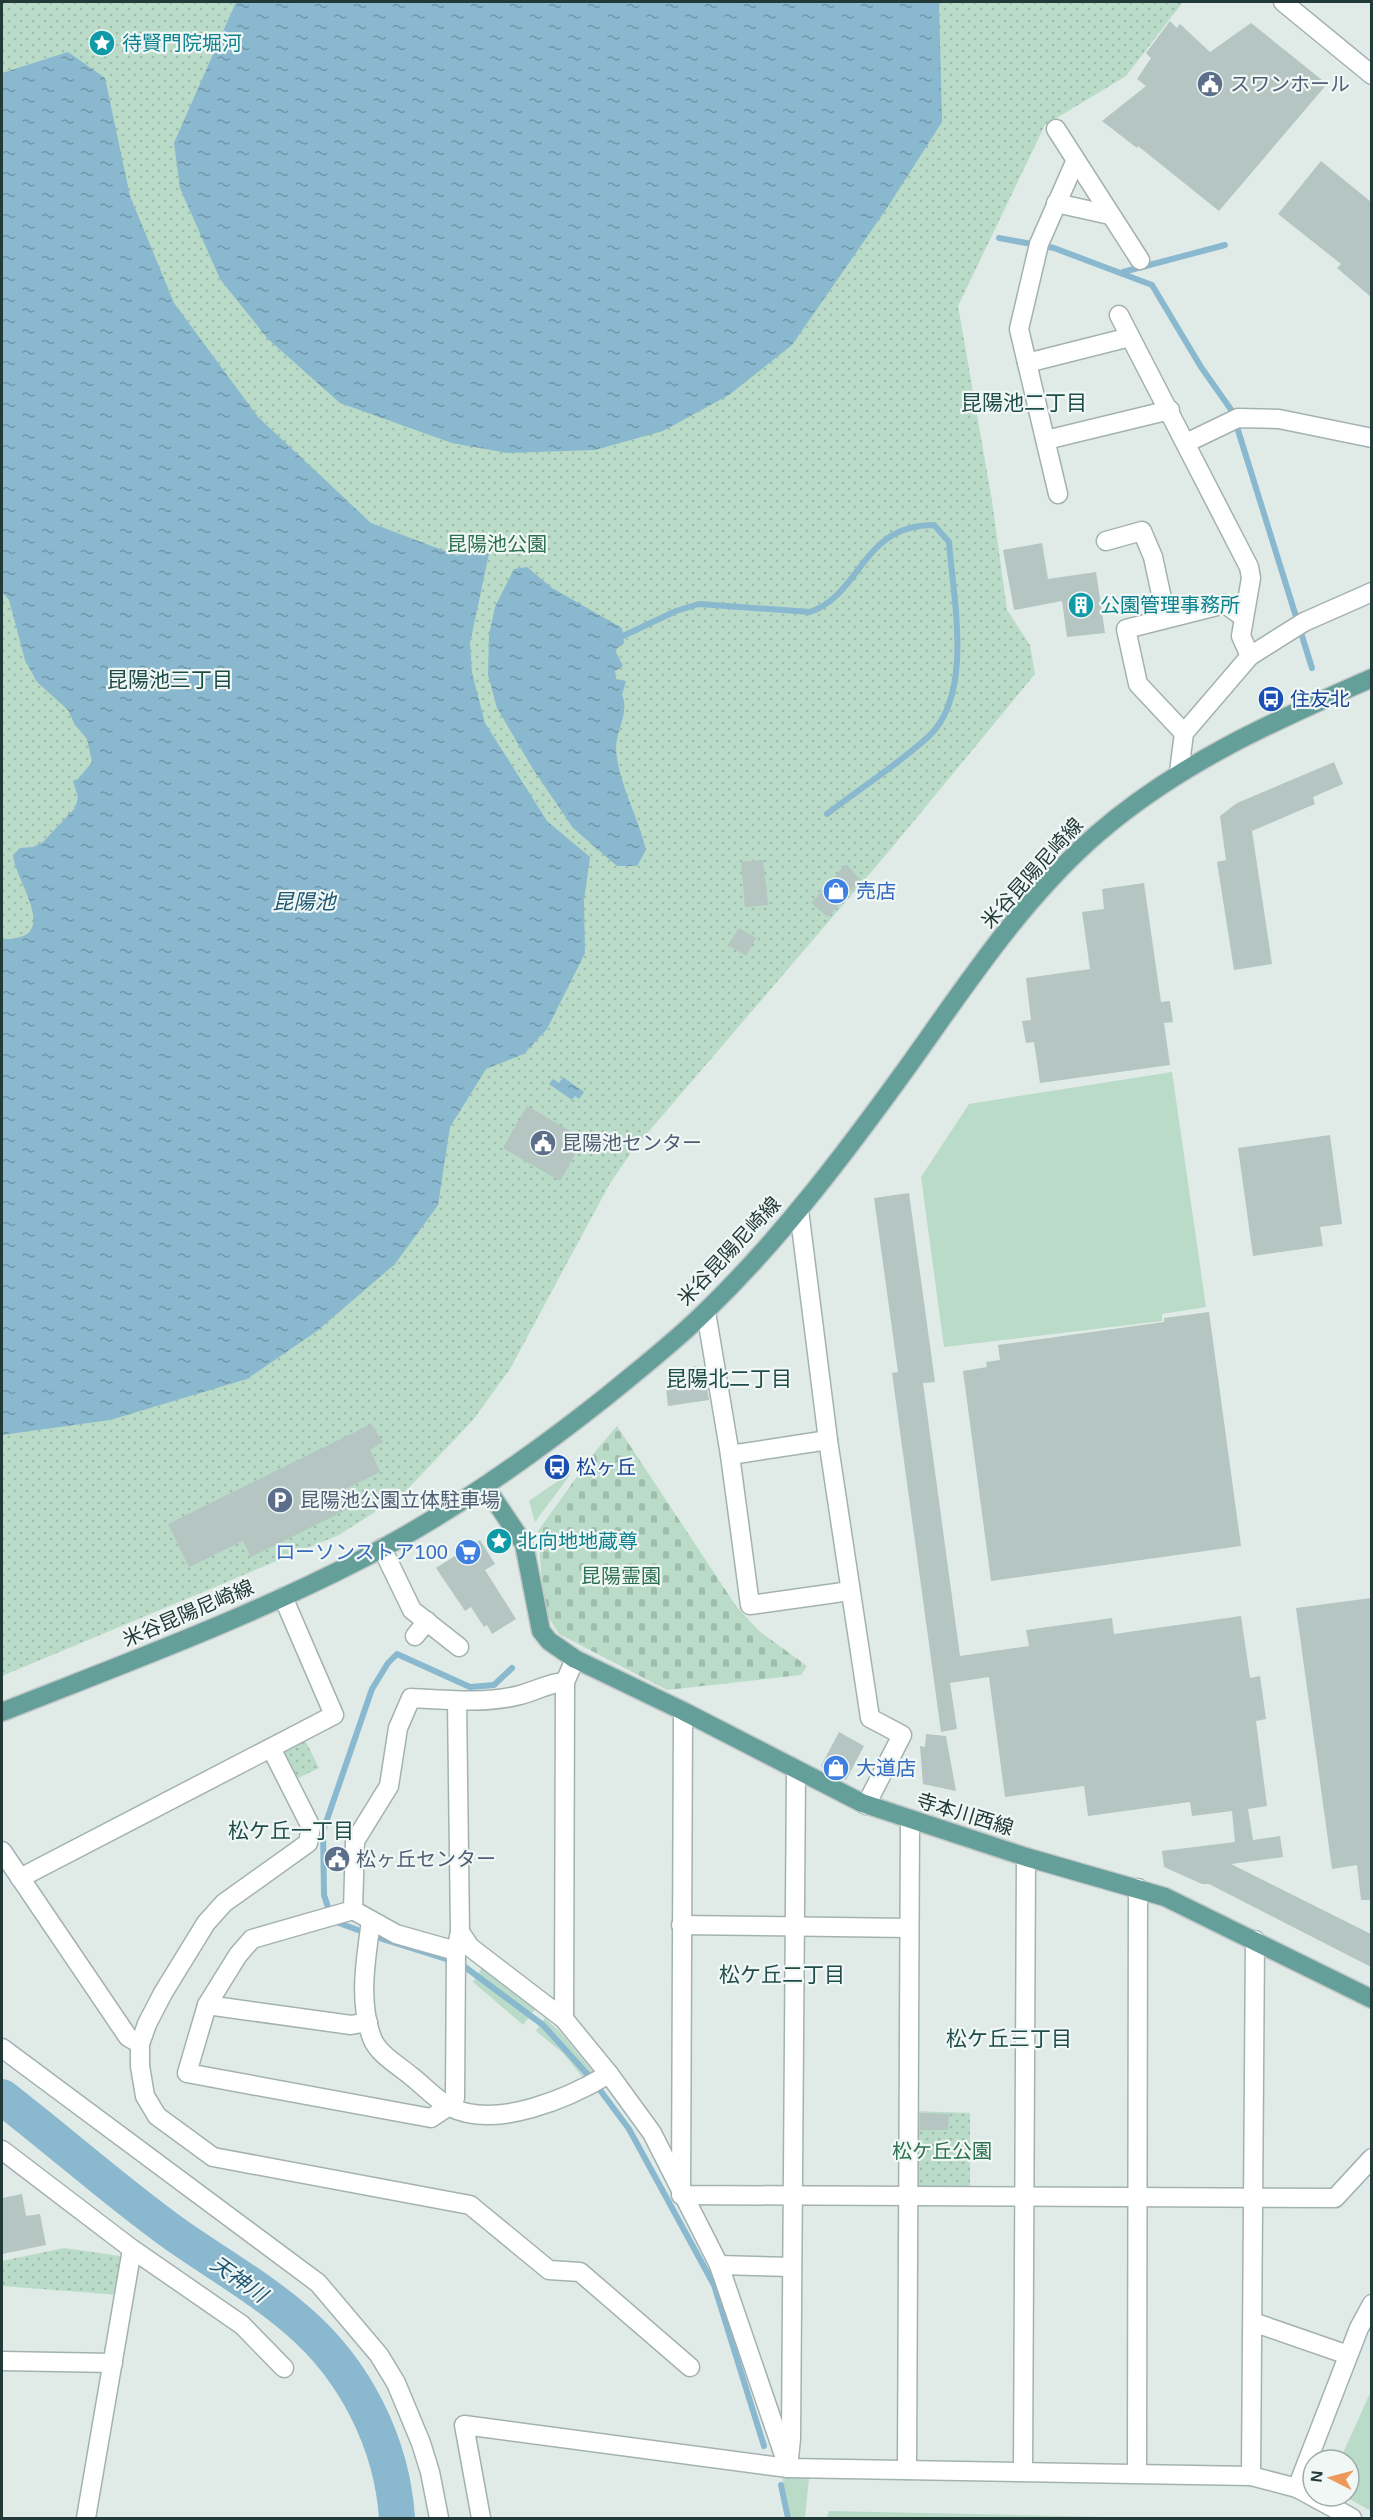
<svg xmlns="http://www.w3.org/2000/svg" width="1373" height="2520" font-family="Arial,'Noto Sans JP',sans-serif">
	<style>
		.cemetery { fill: url(#cemetery-stones) }
		.park { fill: url(#park-dots) }
		.garden { fill: #b9dbc8 }
		.water { fill: url(#water-ripples) }
		.lines { fill: none; stroke-linecap: round; stroke-linejoin: round }
		.stream { stroke: #89b8cf; stroke-width: 6 }
		.river { stroke: #89b8cf; stroke-width: 36 }
		.building { fill: #b5c5c1 }
		.minor-casing { stroke: #a3b2b0; stroke-width: 21 }
		.major-casing { stroke: #c1c8c7; stroke-width: 21 }
		.minor { stroke: #fff; stroke-width: 18 }
		.major { stroke: #659f9a; stroke-width: 18 }
		.labels { text-anchor: middle; dominant-baseline: central; stroke-width: 4.5; stroke-linejoin: round; paint-order: stroke }
		.culture-label { font-size: 20px; fill: #0d838f; stroke: #f0f7f5; text-anchor: start }
		.service-label { font-size: 20px; fill: #4e5e75; stroke: #f0f7f5; text-anchor: start }
		.park-label { font-size: 20px; fill: #2d7052; stroke: #f0f7f5 }
		.transit-label { font-size: 20px; fill: #164399; stroke: #f0f7f5; text-anchor: start }
		.street-label { font-size: 20px; fill: #213a38; stroke: #f0f7f5 }
		.shop-label { font-size: 20px; fill: #366cbe; stroke: #f0f7f5; text-anchor: start }
		.neighbourhood-label { font-size: 21px; fill: #1e4c49; stroke: #f0f7f5 }
		.water-label { font-size: 21px; font-style: italic; fill: #1d5774; stroke: #f0f7f5 }
	</style>
	<defs>
		<pattern id="cemetery-stones" width="16" height="16" patternUnits="userSpaceOnUse" patternTransform="scale(1.5)"><rect width="16" height="16" fill="#b9dbc8"/><path d="M2 7V4a2 2 0 0 1 4 0v3zM10 15v-3a2 2 0 0 1 4 0v3z" fill="#9fbdad"/></pattern>
		<pattern id="park-dots" width="8" height="8" patternUnits="userSpaceOnUse" patternTransform="scale(1.5)"><rect width="8" height="8" fill="#b9dbc8"/><path d="M2 2h.1M6 6h.1" fill="none" stroke="#9fbdad" stroke-width="1.8" stroke-linecap="round"/></pattern>
		<pattern id="water-ripples" width="26" height="14" patternUnits="userSpaceOnUse" patternTransform="scale(1.5)"><rect width="26" height="14" fill="#89b8cf"/><path d="M2 4q2-2 4 0t4 0M15 11q2-2 4 0t4 0" fill="none" stroke="#7097a9"/></pattern>
	</defs>
	<rect width="100%" height="100%" fill="#e0ebe8"/>
	<polygon class="cemetery" points="617,1426 736,1606 759,1631 807,1666 801,1675 667,1690 559,1634 544,1610 538,1531 594,1453"/>
	<g class="park">
		<polygon points="2,2 1183,2 1126,76 1045,125 958,306 992,501 1007,610 1030,645 1035,674 890,850 632,1151 609,1185 510,1369 473,1420 403,1494 339,1535 2,1676"/>
		<polygon points="305,1740 319,1768 292,1781 281,1752"/>
		<polygon points="915,2111 970,2113 970,2189 914,2188"/>
		<polygon points="64,2248 127,2257 120,2295 2,2286 2,2261"/>
	</g>
	<g class="garden">
		<polygon points="1172,1072 1206,1307 1162,1314 1162,1321 944,1347 921,1177 969,1104"/>
		<polygon points="568,1474 570,1475 535,1522 529,1501"/>
		<polygon points="482,1968 535,2009 523,2025 473,1982"/>
		<polygon points="545,2018 561,2033 593,2072 584,2079 563,2053 536,2031"/>
		<polygon points="1371,2391 1371,2511 1344,2496 1349,2496 1349,2460 1340,2460"/>
		<polygon points="782,2477 809,2478 805,2518 791,2518"/>
		<polygon points="829,2511 1156,2518 827,2518"/>
	</g>
	<g class="water">
		<polygon points="236,2 939,2 942,122 887,208 792,345 729,395 663,431 595,450 507,453 452,443 340,403 268,339 220,279 180,188 174,143"/>
		<path d="M68 52 105 78 130 196 174 303 258 417 371 523 458 556 479 538 490 549 470 643 472 673 485 723 547 821 590 857 584 900 585 953 547 1029 524 1054 486 1069 450 1127 438 1205 395 1264 317 1331 247 1379 110 1420 2 1435V939C64 941 16 884 13 855L20 848 33 847 43 842 75 808 78 797 73 781 78 779 92 762 87 739 75 725 68 710 37 682 25 660 9 600 2 592V73Z"/>
		<path d="M527 567 552 588 622 628 624 643 615 650 623 666 615 671 616 679 626 681 622 695C630 712 615 732 616 750 619 785 638 816 646 850L637 866H617L573 828 533 769 497 708 488 675 489 635 495 607 514 569Z"/>
		<polygon points="563,1077 584,1092 579,1099 575,1096 572,1100 549,1084 553,1079 559,1083"/>
	</g>
	<g class="lines">
		<g class="stream">
			<polyline points="999,238 1054,248 1152,285 1201,367 1232,411 1312,668"/>
			<polyline points="1123,272 1225,245"/>
			<path d="M623 636 676 611 699 604 810 612C863 593 861 525 934 525L949 542C953 597 974 694 929 736 898 765 860 788 827 814"/>
			<polyline points="358,1930 339,1923 330,1913 324,1895 323,1831 372,1689 388,1663 397,1654 470,1687 494,1685 512,1668"/>
			<polyline points="376,1937 446,1959"/>
			<polyline points="465,1967 543,2025 589,2076"/>
			<polyline points="600,2090 629,2129 714,2285 764,2446"/>
			<polyline points="781,2485 788,2518"/>
		</g>
		<path class="river" d="M2 2097C59 2141 114 2190 172 2232 214 2262 259 2287 298 2321 355 2370 392 2443 397 2518"/>
	</g>
	<g class="building">
		<polygon points="1170,21 1177,28 1180,24 1210,52 1251,23 1327,84 1219,211 1138,146 1137,148 1102,121 1146,86 1137,79 1151,58 1146,53"/>
		<polygon points="1321,161 1371,202 1371,297 1337,268 1341,264 1278,214"/>
		<polygon points="1042,543 1048,579 1096,572 1105,633 1067,637 1062,601 1014,610 1003,550"/>
		<polygon points="1334,762 1343,784 1313,797 1315,804 1252,831 1272,964 1234,970 1217,862 1226,860 1220,816 1237,803"/>
		<polygon points="763,860 768,905 745,907 741,862"/>
		<polygon points="846,864 861,880 828,917 811,903"/>
		<polygon points="1144,883 1161,1002 1170,1001 1173,1022 1164,1023 1170,1065 1040,1083 1034,1042 1026,1043 1022,1021 1031,1020 1026,978 1090,969 1082,912 1104,909 1102,889"/>
		<polygon points="739,928 756,938 746,956 728,945"/>
		<polygon points="527,1106 584,1139 560,1181 503,1148"/>
		<polygon points="1330,1135 1342,1224 1320,1227 1323,1246 1253,1256 1238,1148"/>
		<polygon points="909,1193 935,1382 923,1383 960,1656 1029,1646 1026,1630 1112,1618 1114,1634 1241,1616 1250,1678 1260,1676 1266,1719 1256,1721 1267,1806 1248,1809 1253,1840 1280,1836 1283,1857 1231,1864 1371,1934 1371,1967 1209,1884 1202,1884 1164,1867 1162,1851 1235,1842 1232,1811 1192,1816 1190,1802 1088,1816 1084,1786 1005,1797 989,1677 950,1683 957,1729 941,1732 892,1373 898,1372 874,1198"/>
		<polygon points="1209,1312 1241,1546 991,1581 963,1371 987,1367 986,1362 1000,1360 998,1345 1164,1322 1164,1318"/>
		<polygon points="694,1366 704,1368 709,1400 668,1406 666,1389"/>
		<polygon points="371,1424 383,1442 370,1450 380,1472 339,1492 348,1509 251,1557 243,1541 189,1567 168,1524"/>
		<polygon points="480,1540 495,1564 485,1570 516,1619 492,1634 487,1625 484,1627 471,1607 465,1611 436,1568"/>
		<polygon points="1371,1598 1371,1900 1361,1900 1357,1865 1332,1869 1296,1608"/>
		<polygon points="839,1732 864,1746 846,1780 821,1766"/>
		<polygon points="926,1734 946,1736 956,1791 923,1784 920,1746 925,1747"/>
		<polygon points="920,2113 949,2114 948,2130 920,2130"/>
		<polygon points="22,2194 26,2216 40,2214 46,2245 2,2254 2,2198"/>
	</g>
	<g class="lines">
		<defs>
			<g id="minor">
				<polyline points="1283,2 1372,75"/>
				<polyline points="1056,129 1140,260"/>
				<polyline points="1056,203 1110,215"/>
				<polyline points="1119,315 1249,567 1251,578 1241,636 1250,656"/>
				<polyline points="1027,363 1130,337"/>
				<polyline points="1046,440 1170,410"/>
				<polyline points="1186,443 1238,418 1279,419 1372,438"/>
				<polyline points="1058,494 1019,329 1039,244 1075,162"/>
				<polyline points="1106,541 1142,531 1153,557 1166,617"/>
				<polyline points="1184,733 1138,684 1126,629 1225,604 1243,617"/>
				<polyline points="1179,772 1184,733 1250,656 1304,622 1372,592"/>
				<polyline points="799,1210 828,1440 870,1718 902,1735 866,1805"/>
				<polyline points="706,1312 730,1455 750,1605 850,1591"/>
				<polyline points="730,1455 828,1440"/>
				<polyline points="382,1548 412,1610 459,1647"/>
				<polyline points="415,1636 427,1621"/>
				<polyline points="683,1711 681,2195 1335,2198 1372,2158"/>
				<polyline points="271,1748 311,1827 308,1843 224,1903 206,1923 163,1993 147,2024 140,2044 140,2066 145,2096 157,2116 213,2157 470,2205 549,2270 580,2272 690,2367"/>
				<polyline points="2,1851 128,2037 140,2044"/>
				<polyline points="20,1878 334,1715 283,1597"/>
				<path d="M353 1910 355 1841 389 1786 398 1728 411 1698C447 1700 485 1704 520 1695 536 1691 548 1683 565 1682"/>
				<path d="M371 1921C366 1958 358 2001 372 2038 378 2054 398 2065 411 2076 423 2085 436 2100 450 2107 496 2130 569 2098 609 2074"/>
				<polyline points="681,1925 909,1928"/>
				<polyline points="460,1932 470,1947 564,2019 609,2074 652,2133 719,2265 786,2461"/>
				<polyline points="456,1951 396,1934 353,1910 252,1939 238,1955 207,2005 187,2073 431,2118 449,2106 455,2098 456,1951 460,1932 457,1701"/>
				<polyline points="207,2005 351,2025 368,2022"/>
				<polyline points="564,2019 565,1682 575,1659"/>
				<polyline points="2,2048 318,2283 379,2355 396,2383 421,2443 430,2472 439,2518"/>
				<polyline points="2,2150 132,2249 242,2325 284,2368"/>
				<polyline points="719,2265 792,2267"/>
				<polyline points="1253,2322 1348,2355"/>
				<polyline points="2,2361 113,2363"/>
				<polyline points="788,2468 791,2439 796,1771"/>
				<polyline points="907,2470 910,1821"/>
				<polyline points="1023,2471 1026,1857"/>
				<polyline points="1137,2472 1138,1888"/>
				<polyline points="1251,2476 1255,1940"/>
				<polyline points="1297,2488 1359,2328 1372,2304"/>
				<polyline points="86,2518 132,2249"/>
				<polyline points="481,2518 464,2425 788,2468 1251,2476 1297,2488 1352,2518"/>
			</g>
			<g id="major">
				<polyline points="485,1486 524,1544 541,1631 549,1641 575,1659 683,1711 862,1803 1026,1857 1165,1897 1372,1999"/>
				<path d="M2 1712C121 1665 243 1620 358 1561 447 1516 529 1458 607 1396 641 1368 676 1341 707 1310 783 1236 847 1151 909 1065 966 985 1022 899 1097 834 1179 763 1274 721 1372 678"/>
			</g>
		</defs>
		<use href="#minor" class="minor-casing"/>
		<use href="#major" class="major-casing"/>
		<use href="#minor" class="minor"/>
		<use href="#major" class="major"/>
	</g>
	<defs>
		<symbol id="sight-disc" viewBox="-11 -11 22 22"><circle r="9.5" fill="#0f9aa8" stroke="#f0f7f5"/><path d="M0-6L1.8-2.2L6-1.7L2.9 1.2L3.7 5.4L0 3.3L-3.7 5.4L-2.9 1.2L-6-1.7L-1.8-2.2Z" fill="#fff"/></symbol>
		<symbol id="civic-disc" viewBox="-11 -11 22 22"><circle r="9.5" fill="#5c6f8a" stroke="#f0f7f5"/><path d="M-.6-6.5H3V-4.5H.6V-3L4-1V1h2V6H-6V1h2V-1L-.6-3ZM-1.2 2.5V6h2.4V2.5Z" fill="#fff"/></symbol>
		<symbol id="building-disc" viewBox="-11 -11 22 22"><circle r="9.5" fill="#0f9aa8" stroke="#f0f7f5"/><path d="M-4-6H4V6H1V3H-1V6H-4ZM-2.5-4.3h1.7v1.8h-1.7ZM.8-4.3h1.7v1.8H.8ZM-2.5-1h1.7V.8h-1.7ZM.8-1h1.7V.8H.8Z" fill="#fff"/></symbol>
		<symbol id="bus-disc" viewBox="-11 -11 22 22"><circle r="9.5" fill="#1a4fb4" stroke="#f0f7f5"/><path d="M-5-6H5V4H4V6H2V4H-2V6H-4V4H-5ZM-3.5-4V0h7V-4ZM-3.5 1.2v1.5H-2V1.2ZM2 1.2v1.5H3.5V1.2Z" fill="#fff"/></symbol>
		<symbol id="shop-disc" viewBox="-11 -11 22 22"><circle r="9.5" fill="#3f7fe0" stroke="#f0f7f5"/><path d="M-5-2.5h2.3a2.7 3.5 0 0 1 5.4 0H5L5.5 6h-11ZM-1.5-2.5h3a1.5 2.3 0 0 0-3 0Z" fill="#fff"/></symbol>
		<symbol id="parking-disc" viewBox="-11 -11 22 22"><circle r="9.5" fill="#5c6f8a" stroke="#f0f7f5"/><path d="M-3.5-5.5H1a3.5 3.5 0 0 1 0 7H-1V5.5H-3.5ZM-1-3.4V-.6H.8a1.4 1.4 0 0 0 0-2.8Z" fill="#fff"/></symbol>
		<symbol id="supermarket-disc" viewBox="-11 -11 22 22"><circle r="9.5" fill="#3f7fe0" stroke="#f0f7f5"/><path d="M-6-5.5h2.5l.6 2H6L4.5 2H-2.5L-4.4-4H-6ZM-1.5 3.2a1.3 1.3 0 1 0 .1 0ZM3 3.2a1.3 1.3 0 1 0 .1 0Z" fill="#fff"/></symbol>
	</defs>
	<g fill-rule="evenodd">
		<use href="#sight-disc" x="87" y="28" width="30" height="30"/>
		<use href="#civic-disc" x="1195" y="69" width="30" height="30"/>
		<use href="#building-disc" x="1066" y="590" width="30" height="30"/>
		<use href="#bus-disc" x="1256" y="684" width="30" height="30"/>
		<use href="#shop-disc" x="821" y="876" width="30" height="30"/>
		<use href="#civic-disc" x="528" y="1128" width="30" height="30"/>
		<use href="#bus-disc" x="542" y="1452" width="30" height="30"/>
		<use href="#parking-disc" x="265" y="1485" width="30" height="30"/>
		<use href="#sight-disc" x="484" y="1526" width="30" height="30"/>
		<use href="#supermarket-disc" x="453" y="1537" width="30" height="30"/>
		<use href="#shop-disc" x="821" y="1753" width="30" height="30"/>
		<use href="#civic-disc" x="322" y="1844" width="30" height="30"/>
	</g>
	<g class="labels">
		<g class="culture-label">
			<text x="122" y="43">待賢門院堀河</text>
			<text x="1100" y="605">公園管理事務所</text>
			<text x="518" y="1541">北向地地蔵尊</text>
		</g>
		<g class="service-label">
			<text x="1230" y="84">スワンホール</text>
			<text x="562" y="1143">昆陽池センター</text>
			<text x="300" y="1500">昆陽池公園立体駐車場</text>
			<text x="356" y="1859">松ヶ丘センター</text>
		</g>
		<g class="park-label">
			<text x="497" y="544">昆陽池公園</text>
			<text x="621" y="1576">昆陽霊園</text>
			<text x="942" y="2151">松ケ丘公園</text>
		</g>
		<g class="transit-label">
			<text x="1290" y="699">住友北</text>
			<text x="576" y="1467">松ヶ丘</text>
		</g>
		<g class="street-label">
			<text transform="translate(1032 873) rotate(-48)">米谷昆陽尼崎線</text>
			<text transform="translate(729 1251) rotate(-47)">米谷昆陽尼崎線</text>
			<text transform="translate(188 1613) rotate(-23)">米谷昆陽尼崎線</text>
			<text transform="translate(965 1814) rotate(17)">寺本川西線</text>
		</g>
		<g class="shop-label">
			<text x="856" y="891">売店</text>
			<text x="448" y="1552" text-anchor="end">ローソンストア100</text>
			<text x="856" y="1768">大道店</text>
		</g>
		<g class="neighbourhood-label">
			<text x="1024" y="402">昆陽池二丁目</text>
			<text x="170" y="679">昆陽池三丁目</text>
			<text x="729" y="1378">昆陽北二丁目</text>
			<text x="291" y="1830">松ケ丘一丁目</text>
			<text x="782" y="1974">松ケ丘二丁目</text>
			<text x="1009" y="2038">松ケ丘三丁目</text>
		</g>
		<g class="water-label">
			<text x="304" y="901">昆陽池</text>
			<text transform="translate(239 2279) rotate(35)">天神川</text>
		</g>
	</g>
	<rect width="1373" height="2520" fill="none" stroke="#213a38" stroke-width="6"/>
	<g transform="translate(1331 2478) rotate(276)"><circle r="28" fill="#f0f7f5" stroke="#9daba9" stroke-width="1.5"/>
	<path d="M0-4.5L10 22L0 15L-10 22Z" fill="#ee985a"/>
	<text y="-9" font-size="16" font-weight="bold" text-anchor="middle" fill="#213a38">N</text>
	</g>
</svg>
